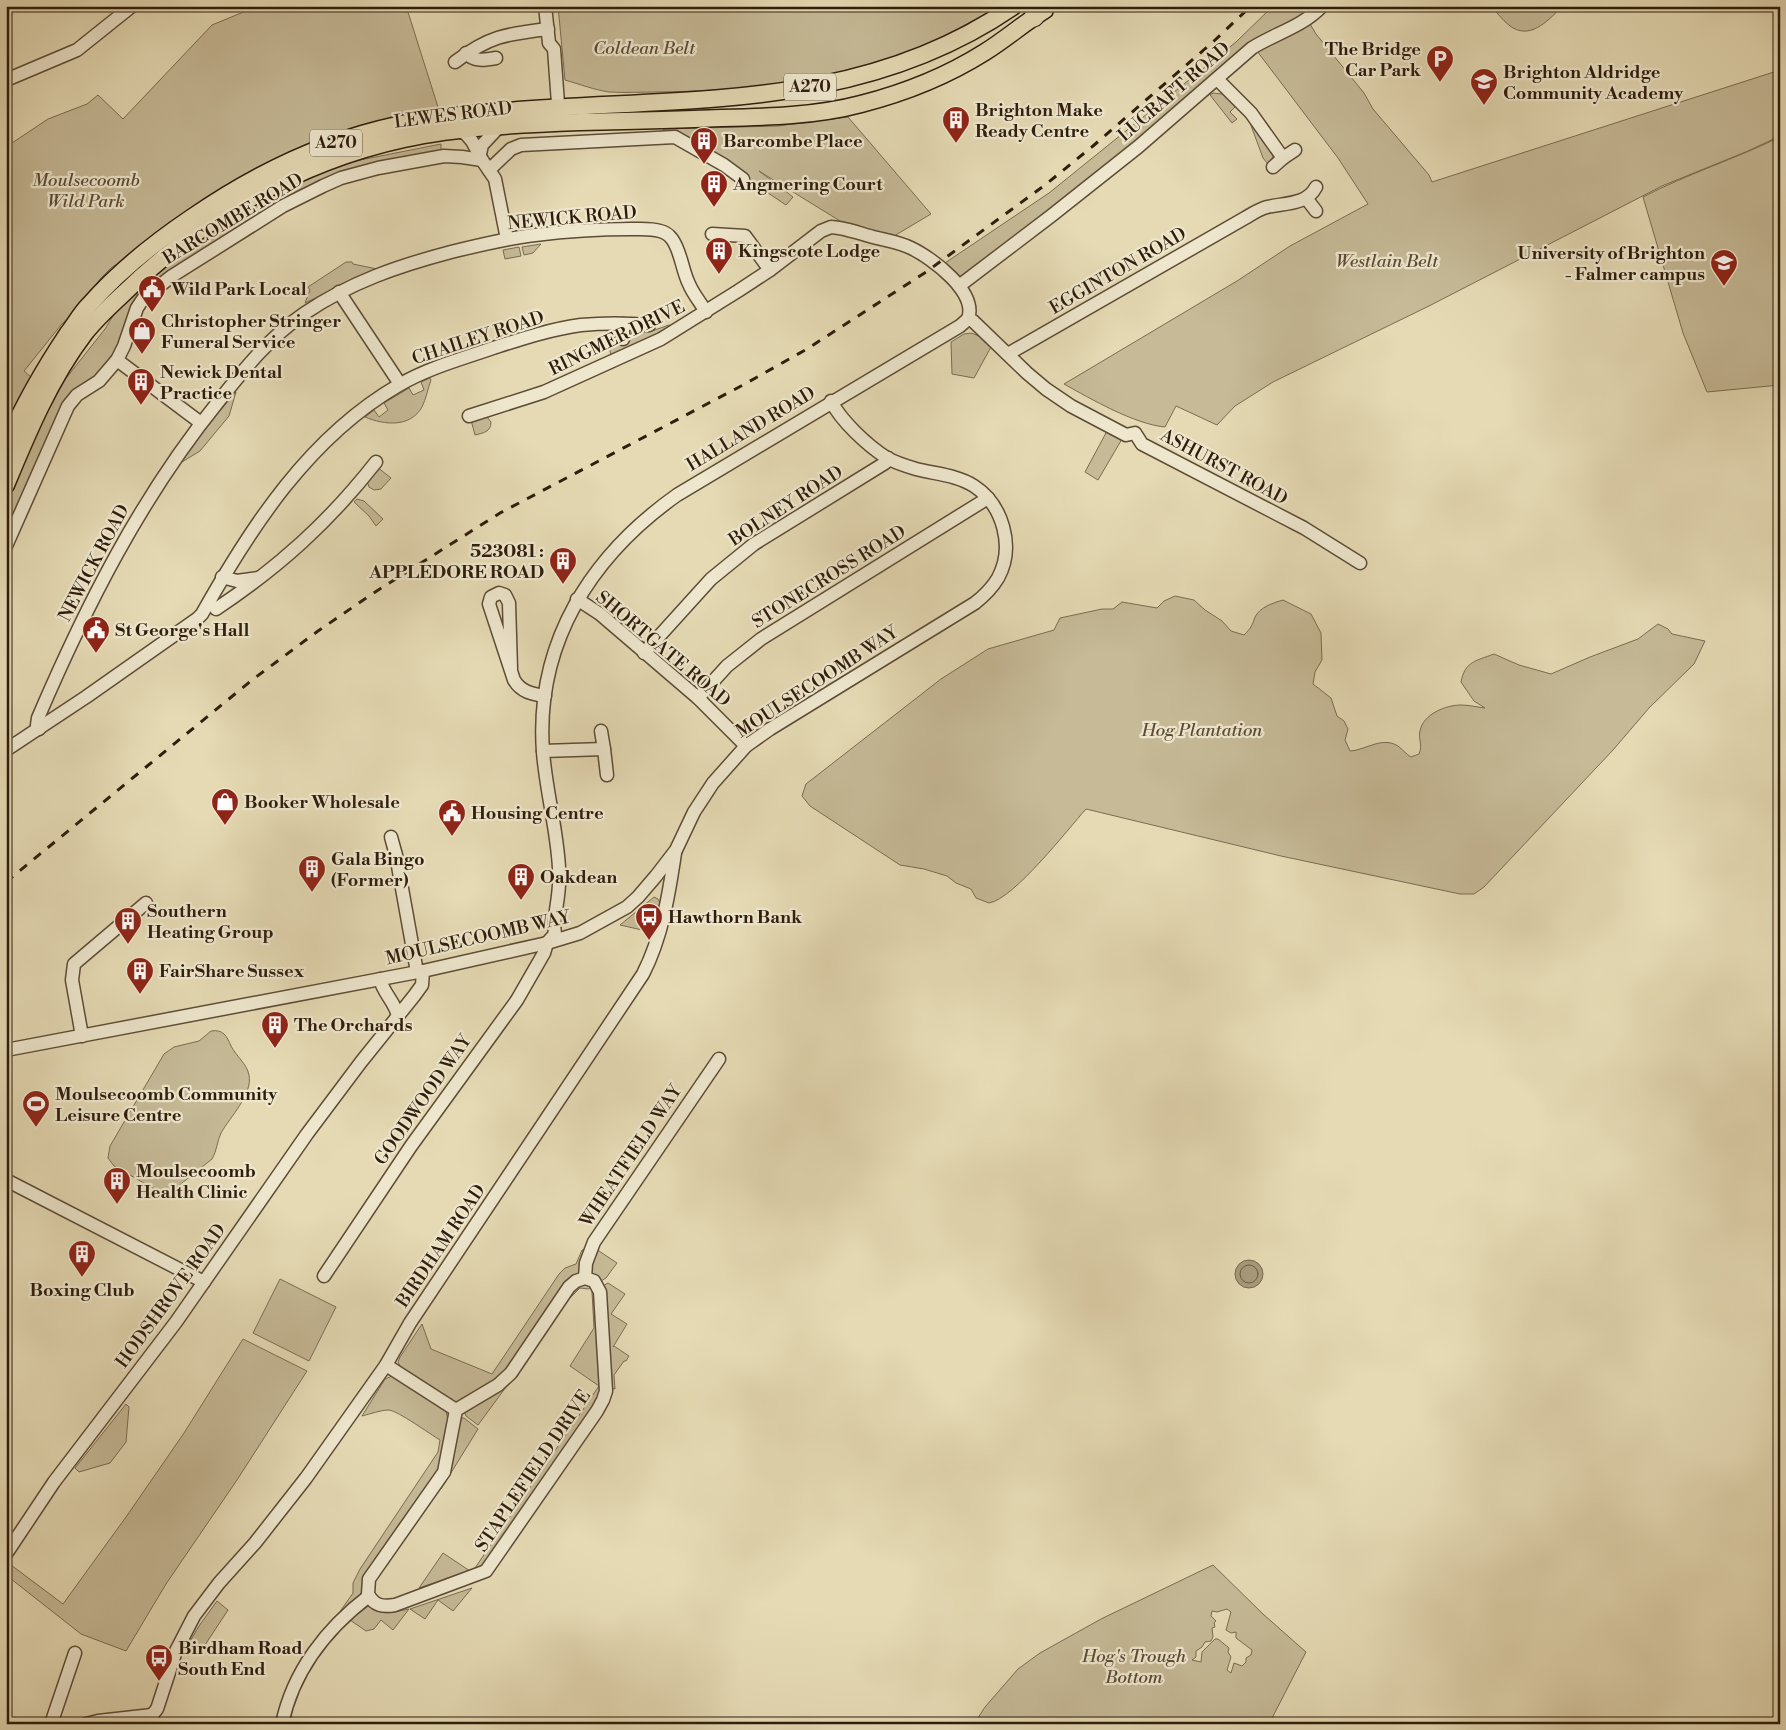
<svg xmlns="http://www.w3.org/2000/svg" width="1786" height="1730" font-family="'Libre Bodoni',serif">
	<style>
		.green { fill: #c6ba97; stroke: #7a6c52; fill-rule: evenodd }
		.water { fill: #a79a7b; stroke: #77684f }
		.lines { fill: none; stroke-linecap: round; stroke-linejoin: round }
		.shore { stroke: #6b5c44; stroke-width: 1 }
		.minor-casing { stroke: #5c4c36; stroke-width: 15 }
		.major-casing { stroke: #2f1d0c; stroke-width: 19 }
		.highway-casing { stroke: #2f1d0c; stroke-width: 21 }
		.minor { stroke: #eee7ce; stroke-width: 12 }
		.major { stroke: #e5dab4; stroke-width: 16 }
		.highway { stroke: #e5dab4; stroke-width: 19 }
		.rail { stroke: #2f1d0c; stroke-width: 3; stroke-dasharray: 9 9; stroke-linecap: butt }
		.labels { text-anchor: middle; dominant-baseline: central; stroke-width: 4.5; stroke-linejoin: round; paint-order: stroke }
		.shield { fill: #eee7ce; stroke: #685a46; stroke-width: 1 }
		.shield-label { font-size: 16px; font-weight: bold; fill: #2f1d0c }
		.park-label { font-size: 18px; font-style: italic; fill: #5c4c36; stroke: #eee7ce }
		.poi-label { font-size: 18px; font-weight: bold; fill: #2f1d0c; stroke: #eee7ce; text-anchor: start }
		.street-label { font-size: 18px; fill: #2f1d0c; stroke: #eee7ce }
	</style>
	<rect width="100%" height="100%" fill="#e5dab4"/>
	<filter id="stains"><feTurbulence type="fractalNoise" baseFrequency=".004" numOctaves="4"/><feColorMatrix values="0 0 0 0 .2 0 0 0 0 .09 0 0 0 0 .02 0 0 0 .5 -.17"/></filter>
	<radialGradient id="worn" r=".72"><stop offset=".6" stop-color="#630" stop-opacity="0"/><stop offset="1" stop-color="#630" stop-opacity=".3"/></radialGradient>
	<g class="green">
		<polygon points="258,6 407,9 438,107 391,117 373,125 112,267 100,279 84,301 61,325 24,371 46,390 59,387 105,329 119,306 193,242 261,199 345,163 441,144 441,154 369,167 168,274 121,338 108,368 76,391 6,540 6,147 48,119 87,104 98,95 123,119 212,25"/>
		<path d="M558 6H999C962 27 926 47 886 60 814 84 735 91 658 92 642 92 625 93 609 92 595 90 579 84 565 80Z"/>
		<path d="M1273 6H1314L1310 24 1316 34 1364 93 1373 109 1429 175 1432 182 1780 70V136L1748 151 1662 186 1429 306 1273 382 1235 406 1217 425 1176 406 1165 427C1134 424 1091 399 1064 384L1237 281 1290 246 1368 204 1338 158 1257 51 1176 107 1067 197 959 278 942 265 1049 193 1236 42Z"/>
		<path d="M1491 6H1563C1550 18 1533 39 1513 28 1505 23 1497 13 1491 6Z"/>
		<polygon points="1213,93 1222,94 1236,106 1230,112 1237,119 1232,123 1210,95"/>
		<polygon points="848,117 931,214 894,236 840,221 759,171 793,197 786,205 680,134 678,130 662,133 664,129 778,126"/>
		<polygon points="1249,120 1273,152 1273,160 1268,164 1263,158"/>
		<path d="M1780 137V385L1707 392 1683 333 1643 197C1687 174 1735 159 1780 137Z"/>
		<polygon points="541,244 533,253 524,255 522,247"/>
		<polygon points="519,247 521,256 505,259 503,250"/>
		<polygon points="346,262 352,262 353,264 377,269 305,303 310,290 308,287"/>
		<polygon points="669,325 672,326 611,356 606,332 612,331 617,344 628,344 632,331 649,332"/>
		<polygon points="971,333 979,336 991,347 974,378 952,374 951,342 964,334"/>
		<path d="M430 378 431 380C428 388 426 399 422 407 410 428 384 425 365 417L374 410 379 417 388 410 384 403 409 388 413 395 424 390 421 382Z"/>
		<polygon points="236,392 229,416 200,451 182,462 178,459"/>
		<path d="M483 417H487L491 422C491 432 483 433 475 435L471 420Z"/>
		<polygon points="1107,431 1122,439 1098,480 1085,472"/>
		<polygon points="377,467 391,478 381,489 374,490 369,487 367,481"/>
		<polygon points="357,499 364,501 383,519 376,526 369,516 354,502"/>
		<path d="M1175 596 1194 600 1205 610 1222 621 1231 631 1244 635C1251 628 1252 626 1255 617 1260 607 1273 603 1283 600L1311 614 1321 633 1322 660 1315 672 1313 684 1331 698 1337 716 1344 721 1348 729 1345 740 1350 751C1366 750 1382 736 1398 746 1402 749 1406 754 1411 757L1419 754C1423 745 1418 739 1420 731 1423 714 1446 705 1461 705 1469 705 1477 707 1485 708L1474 701 1461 682C1465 661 1476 661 1494 654L1519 665 1551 674 1590 657 1638 639 1658 624 1668 629 1672 634 1705 641 1694 664 1649 708 1613 750 1484 887 1474 894H1460L1281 856 1086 809C1068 829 1014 899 989 903L976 898 971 889 956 883 947 876 924 869 900 865 810 806 802 796 806 784 941 679 988 649 1054 630 1060 618 1102 609H1113L1122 602 1157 608 1164 601Z"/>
		<polygon points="654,897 658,899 660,903 651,932 620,925"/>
		<path d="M211 1031C223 1029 227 1036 231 1046 236 1056 247 1064 249 1075 253 1094 230 1117 221 1133 217 1141 217 1151 212 1159L172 1191 163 1193 158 1191 114 1166 108 1158 110 1146 164 1054 174 1047 199 1041Z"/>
		<polygon points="593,1247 617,1263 606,1278 588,1289 580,1288 570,1298 561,1290 505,1372 494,1381 460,1401 455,1402 401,1368 398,1362 400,1357 422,1324 431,1349 492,1374 559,1274 565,1268 576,1264 582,1250"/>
		<polygon points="280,1279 336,1307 309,1361 253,1333"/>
		<polygon points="608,1283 625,1294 611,1314 627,1324 613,1347 614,1346 629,1356 626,1361 624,1361 614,1375 615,1389 603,1386 603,1394 484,1571 466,1572 419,1588 443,1553 470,1571 475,1568 599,1386 570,1366 594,1328 592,1292"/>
		<polygon points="243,1339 307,1371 237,1480 166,1584 126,1651 81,1634 6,1575 11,1565 63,1604 126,1517 184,1433"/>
		<path d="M392 1376 446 1411 448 1420 459 1422 462 1418H464L478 1429 441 1489 434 1480 365 1596 343 1615 339 1613 353 1593V1583L360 1569 438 1452 440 1440C430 1434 398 1411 389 1410 381 1410 370 1414 362 1416L385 1379Z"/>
		<polygon points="509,1383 478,1425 466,1416 465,1413 468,1409"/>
		<polygon points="126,1404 129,1407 126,1442 110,1463 79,1472 75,1468"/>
		<path d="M1213 1565 1263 1614 1306 1652 1269 1724H974L985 1707 1018 1669 1040 1653 1101 1619ZM1227 1609 1231 1612 1226 1630 1231 1633 1236 1632V1638L1252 1650 1251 1655 1246 1658V1662L1242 1666 1234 1663 1231 1673 1227 1670 1231 1657 1228 1652 1229 1648 1218 1639H1215L1202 1652 1201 1662 1192 1660 1196 1657V1651L1202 1647 1205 1642 1211 1641 1213 1637 1212 1628 1215 1627 1214 1623 1216 1621 1211 1616 1212 1611 1217 1612Z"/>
		<polygon points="472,1588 453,1611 438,1600 425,1619 410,1609"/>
		<polygon points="217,1601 228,1610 203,1648 189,1643 199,1626"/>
		<path d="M368 1606C382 1617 392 1612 409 1609L393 1630 381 1620 374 1629 366 1631 350 1620Z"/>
	</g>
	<circle class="water" cx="1249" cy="1274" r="14"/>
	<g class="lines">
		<circle class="shore" cx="1249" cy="1274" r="9"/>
		<defs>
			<g id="minor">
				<polyline points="545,6 549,43 554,49 559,117"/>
				<path d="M466 53C474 62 485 60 496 58"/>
				<path d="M455 62C489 36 506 34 548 29"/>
				<polyline points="1217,79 1251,113 1283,158 1295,150"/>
				<polyline points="6,80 77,50 132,6"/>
				<polyline points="459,131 466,134 472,141 482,160 495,179 507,239"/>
				<polyline points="480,154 482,145 498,128"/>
				<polyline points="1273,167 1283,158"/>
				<polyline points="489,170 511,149 521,145 675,137 724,165 743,179"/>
				<polyline points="1306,198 1316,211"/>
				<polyline points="712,234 745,236 770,270"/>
				<path d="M959 286 1051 216 1138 147 1252 48C1276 33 1302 27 1322 6"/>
				<polyline points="339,292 400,384"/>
				<polyline points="623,339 623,324"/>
				<path d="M1008 354 1245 218C1252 214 1259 209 1267 207 1284 203 1307 205 1316 187"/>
				<polyline points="117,360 201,423"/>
				<path d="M469 416 544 392 661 339 738 291 770 270 821 231 831 227 839 228C851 230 862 234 873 237 885 240 899 242 911 248 932 258 978 292 968 319L973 321 1027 373 1046 389 1071 406 1126 435 1135 433 1142 444 1304 528 1360 563"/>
				<polyline points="6,546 68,406 77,395 99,381 117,360 124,346 137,308 143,299 172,276 283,206 323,186 341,178 378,168 444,156 462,157 482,160"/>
				<polyline points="222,577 237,581 258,578"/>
				<polyline points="577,599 600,614 698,698 746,746"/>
				<path d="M216 609C279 567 329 522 376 462"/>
				<polyline points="644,653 711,579 754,544 885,463 888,458"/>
				<path d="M511 669 509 603 505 595 499 593 491 597 489 604 514 680C521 692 532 694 545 696"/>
				<polyline points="698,698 727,666 761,639 988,498"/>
				<path d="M39 729 37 725 38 718C86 606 141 497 218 402 244 369 271 336 305 313 351 282 398 266 451 252 479 245 507 238 535 235 567 231 599 229 631 229 641 229 651 228 660 231 665 232 669 235 672 239 681 251 682 270 689 284 693 294 701 303 706 312"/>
				<polyline points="601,731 604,749"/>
				<path d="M6 750 86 697 197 619 202 614C251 527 309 437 399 385 428 368 461 359 493 348 521 339 551 329 581 325 603 323 626 323 649 325"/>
				<polyline points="543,751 604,749 607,775"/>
				<polyline points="391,837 396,855 417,972"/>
				<path d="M380 979C383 993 395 1002 398 1016"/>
				<polyline points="82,1036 72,980 74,964 146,903"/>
				<path d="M6 1050 423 971 547 943 580 933 627 907 638 897 656 876 676 850 694 812 713 783 746 746 770 729 975 603C984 596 992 588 998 578 1015 547 1003 505 974 486 957 475 935 474 916 469 906 466 896 463 887 458 868 446 841 421 831 401"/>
				<polyline points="6,1180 204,1282"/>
				<path d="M324 1276 411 1146 517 1000 544 953 547 943 555 934 554 925C556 906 561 887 559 868 557 829 546 791 543 752 535 643 591 556 677 495L960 326 968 319"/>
				<path d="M585 1278 594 1281 600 1292 606 1391 603 1400 597 1411 486 1571 395 1605C383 1607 374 1606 368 1594L369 1579 444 1472 456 1410 498 1385 511 1373 569 1287 576 1281Z"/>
				<polyline points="585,1278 586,1263 594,1242 719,1059"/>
				<polyline points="386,1365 456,1410"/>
				<polyline points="6,1554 54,1482 176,1322 307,1134 361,1062 414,996 422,985 423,971"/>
				<polyline points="51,1724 75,1653"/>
				<polyline points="86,1724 98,1721 152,1715"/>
				<path d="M153 1724 152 1715 157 1709 176 1651 194 1616 219 1583 255 1543 306 1478 386 1365 410 1323 643 974C662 937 669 894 675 853"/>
				<path d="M282 1724C293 1671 327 1628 369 1596"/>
			</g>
			<g id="major">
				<path d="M6 445C23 405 44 369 68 333 75 324 81 313 89 305 118 272 154 243 191 218 253 175 323 141 397 125 433 117 470 114 507 111 685 96 859 113 1014 6"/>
				<path d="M6 485C28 432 50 379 85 333 96 319 110 306 123 294 200 219 298 162 404 139 458 127 524 124 580 122 627 121 674 120 721 118 767 117 816 116 861 104 904 93 947 76 985 52 1006 39 1024 23 1045 10"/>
			</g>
			<polyline id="highway" points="1034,17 1042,6"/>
		</defs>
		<use href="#minor" class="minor-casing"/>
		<use href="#major" class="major-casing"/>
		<use href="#highway" class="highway-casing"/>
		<use href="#minor" class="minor"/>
		<use href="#major" class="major"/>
		<use href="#highway" class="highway"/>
		<polyline class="rail" points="6,882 252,680 318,631 372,594 500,513 743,385 807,349 926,272 1045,185 1093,146 1214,41 1251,6"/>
	</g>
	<defs>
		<symbol id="parking-pin" viewBox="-11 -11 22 30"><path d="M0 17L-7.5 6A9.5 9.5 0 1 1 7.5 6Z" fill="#8f2418" stroke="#eee7ce"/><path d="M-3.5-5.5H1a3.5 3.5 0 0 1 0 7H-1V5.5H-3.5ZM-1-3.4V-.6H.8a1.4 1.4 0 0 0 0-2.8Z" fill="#fff"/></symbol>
		<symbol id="school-pin" viewBox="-11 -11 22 30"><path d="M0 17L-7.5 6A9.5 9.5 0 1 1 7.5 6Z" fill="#8f2418" stroke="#eee7ce"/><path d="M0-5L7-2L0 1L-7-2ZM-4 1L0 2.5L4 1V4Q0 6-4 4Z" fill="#fff"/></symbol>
		<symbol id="building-pin" viewBox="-11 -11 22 30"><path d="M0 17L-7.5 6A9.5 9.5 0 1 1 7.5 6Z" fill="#8f2418" stroke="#eee7ce"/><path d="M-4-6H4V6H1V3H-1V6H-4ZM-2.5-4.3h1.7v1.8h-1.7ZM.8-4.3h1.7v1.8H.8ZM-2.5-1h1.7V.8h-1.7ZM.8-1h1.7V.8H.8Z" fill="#fff"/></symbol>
		<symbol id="university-pin" viewBox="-11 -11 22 30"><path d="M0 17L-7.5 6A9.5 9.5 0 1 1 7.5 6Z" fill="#8f2418" stroke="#eee7ce"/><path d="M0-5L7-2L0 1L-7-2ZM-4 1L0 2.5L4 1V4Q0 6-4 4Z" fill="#fff"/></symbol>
		<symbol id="civic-pin" viewBox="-11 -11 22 30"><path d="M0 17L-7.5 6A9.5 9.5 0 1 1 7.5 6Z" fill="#8f2418" stroke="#eee7ce"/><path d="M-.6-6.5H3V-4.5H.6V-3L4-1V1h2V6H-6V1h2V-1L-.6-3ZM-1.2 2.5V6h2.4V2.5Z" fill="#fff"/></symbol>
		<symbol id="shop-pin" viewBox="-11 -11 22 30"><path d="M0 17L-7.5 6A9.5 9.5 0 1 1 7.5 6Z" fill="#8f2418" stroke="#eee7ce"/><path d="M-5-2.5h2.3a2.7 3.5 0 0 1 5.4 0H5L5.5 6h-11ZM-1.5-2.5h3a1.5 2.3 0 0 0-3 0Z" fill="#fff"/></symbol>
		<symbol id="bus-pin" viewBox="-11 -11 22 30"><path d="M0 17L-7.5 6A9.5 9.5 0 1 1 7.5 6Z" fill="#8f2418" stroke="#eee7ce"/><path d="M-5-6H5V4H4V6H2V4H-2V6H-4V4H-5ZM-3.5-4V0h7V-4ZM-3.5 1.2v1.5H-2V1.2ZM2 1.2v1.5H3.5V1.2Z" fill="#fff"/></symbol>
		<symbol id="stadium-pin" viewBox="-11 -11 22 30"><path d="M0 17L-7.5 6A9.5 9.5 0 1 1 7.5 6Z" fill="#8f2418" stroke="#eee7ce"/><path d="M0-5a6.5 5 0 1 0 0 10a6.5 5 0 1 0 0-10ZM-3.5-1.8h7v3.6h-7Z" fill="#fff"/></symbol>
	</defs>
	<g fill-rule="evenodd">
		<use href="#parking-pin" x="1424" y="43" width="32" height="43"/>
		<use href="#school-pin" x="1468" y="66" width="32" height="43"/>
		<use href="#building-pin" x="940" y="104" width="32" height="43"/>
		<use href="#building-pin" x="688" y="125" width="32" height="43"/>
		<use href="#building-pin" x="698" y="168" width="32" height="43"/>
		<use href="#building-pin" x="703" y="235" width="32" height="43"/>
		<use href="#university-pin" x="1708" y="247" width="32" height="43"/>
		<use href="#civic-pin" x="136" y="273" width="32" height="43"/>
		<use href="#shop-pin" x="126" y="315" width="32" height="43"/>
		<use href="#building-pin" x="125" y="366" width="32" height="43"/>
		<use href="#building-pin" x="547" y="545" width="32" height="43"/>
		<use href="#civic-pin" x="80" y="614" width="32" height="43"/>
		<use href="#shop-pin" x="209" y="786" width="32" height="43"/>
		<use href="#civic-pin" x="436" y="797" width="32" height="43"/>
		<use href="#building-pin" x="296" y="853" width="32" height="43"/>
		<use href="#building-pin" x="505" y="861" width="32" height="43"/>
		<use href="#bus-pin" x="633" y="901" width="32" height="43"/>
		<use href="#building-pin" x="112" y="905" width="32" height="43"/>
		<use href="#building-pin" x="124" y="955" width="32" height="43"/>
		<use href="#building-pin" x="259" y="1009" width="32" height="43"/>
		<use href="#stadium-pin" x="20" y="1088" width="32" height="43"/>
		<use href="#building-pin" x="101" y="1165" width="32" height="43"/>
		<use href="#building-pin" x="66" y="1238" width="32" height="43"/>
		<use href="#bus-pin" x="143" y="1642" width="32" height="43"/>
	</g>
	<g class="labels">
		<g class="shield">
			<rect x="784" y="73.5" width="52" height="27" rx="4"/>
			<rect x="310" y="129.5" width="52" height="27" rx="4"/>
		</g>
		<g class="shield-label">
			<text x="810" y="87">A270</text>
			<text x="336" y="143">A270</text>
		</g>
		<g class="park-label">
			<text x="644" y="48">Coldean Belt</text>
			<text x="86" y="180">Moulsecoomb<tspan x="86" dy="21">Wild Park</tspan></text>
			<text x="1387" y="261">Westlain Belt</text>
			<text x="1202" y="730">Hog Plantation</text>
			<text x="1134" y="1656">Hog's Trough<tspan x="1134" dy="21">Bottom</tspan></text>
		</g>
		<g class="poi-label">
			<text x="1421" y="49" text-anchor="end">The Bridge<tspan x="1421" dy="21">Car Park</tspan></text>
			<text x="1503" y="72">Brighton Aldridge<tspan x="1503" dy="21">Community Academy</tspan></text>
			<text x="975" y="110">Brighton Make<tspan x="975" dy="21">Ready Centre</tspan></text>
			<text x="723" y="141">Barcombe Place</text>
			<text x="733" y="184">Angmering Court</text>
			<text x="738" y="251">Kingscote Lodge</text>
			<text x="1705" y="253" text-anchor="end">University of Brighton<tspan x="1705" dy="21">- Falmer campus</tspan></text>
			<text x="171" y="289">Wild Park Local</text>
			<text x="161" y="321">Christopher Stringer<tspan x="161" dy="21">Funeral Service</tspan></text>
			<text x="160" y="372">Newick Dental<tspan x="160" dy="21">Practice</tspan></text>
			<text x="544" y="551" text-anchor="end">523081 :<tspan x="544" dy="21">APPLEDORE ROAD</tspan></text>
			<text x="115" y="630">St George's Hall</text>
			<text x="244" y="802">Booker Wholesale</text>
			<text x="471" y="813">Housing Centre</text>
			<text x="331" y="859">Gala Bingo<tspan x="331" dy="21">(Former)</tspan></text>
			<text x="540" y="877">Oakdean</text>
			<text x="147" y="911">Southern<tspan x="147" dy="21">Heating Group</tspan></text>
			<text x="668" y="917">Hawthorn Bank</text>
			<text x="159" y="971">FairShare Sussex</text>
			<text x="294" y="1025">The Orchards</text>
			<text x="55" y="1094">Moulsecoomb Community<tspan x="55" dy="21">Leisure Centre</tspan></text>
			<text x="136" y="1171">Moulsecoomb<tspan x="136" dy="21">Health Clinic</tspan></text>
			<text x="82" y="1290" text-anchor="middle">Boxing Club</text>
			<text x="178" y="1648">Birdham Road<tspan x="178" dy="21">South End</tspan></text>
		</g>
		<g class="street-label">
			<text transform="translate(1174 92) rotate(-41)">LUCRAFT ROAD</text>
			<text transform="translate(453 115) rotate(-7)">LEWES ROAD</text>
			<text transform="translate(572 218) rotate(-5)">NEWICK ROAD</text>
			<text transform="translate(233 219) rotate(-31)">BARCOMBE ROAD</text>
			<text transform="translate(1118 271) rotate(-30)">EGGINTON ROAD</text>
			<text transform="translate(478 338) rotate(-18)">CHAILEY ROAD</text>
			<text transform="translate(617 338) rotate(-26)">RINGMER DRIVE</text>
			<text transform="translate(751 429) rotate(-31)">HALLAND ROAD</text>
			<text transform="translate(1224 467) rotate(28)">ASHURST ROAD</text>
			<text transform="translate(786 506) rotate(-33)">BOLNEY ROAD</text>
			<text transform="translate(94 563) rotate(-62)">NEWICK ROAD</text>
			<text transform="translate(829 577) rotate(-32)">STONECROSS ROAD</text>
			<text transform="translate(663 649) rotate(40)">SHORTGATE ROAD</text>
			<text transform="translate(817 682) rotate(-33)">MOULSECOOMB WAY</text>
			<text transform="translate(478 938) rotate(-13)">MOULSECOOMB WAY</text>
			<text transform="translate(423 1100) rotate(-55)">GOODWOOD WAY</text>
			<text transform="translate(631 1156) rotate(-56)">WHEATFIELD WAY</text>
			<text transform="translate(441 1246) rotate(-56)">BIRDHAM ROAD</text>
			<text transform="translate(171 1296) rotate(-54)">HODSHROVE ROAD</text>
			<text transform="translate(533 1471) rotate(-56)">STAPLEFIELD DRIVE</text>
		</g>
	</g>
	<rect width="1786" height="1730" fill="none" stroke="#e5dab4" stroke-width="25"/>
	<rect x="8" y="8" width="1771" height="1715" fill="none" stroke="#2f1d0c" stroke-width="2.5"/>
	<rect x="12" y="12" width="1761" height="1705" fill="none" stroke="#2f1d0c"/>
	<rect width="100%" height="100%" filter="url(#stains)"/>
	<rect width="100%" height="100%" fill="url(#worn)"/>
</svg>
